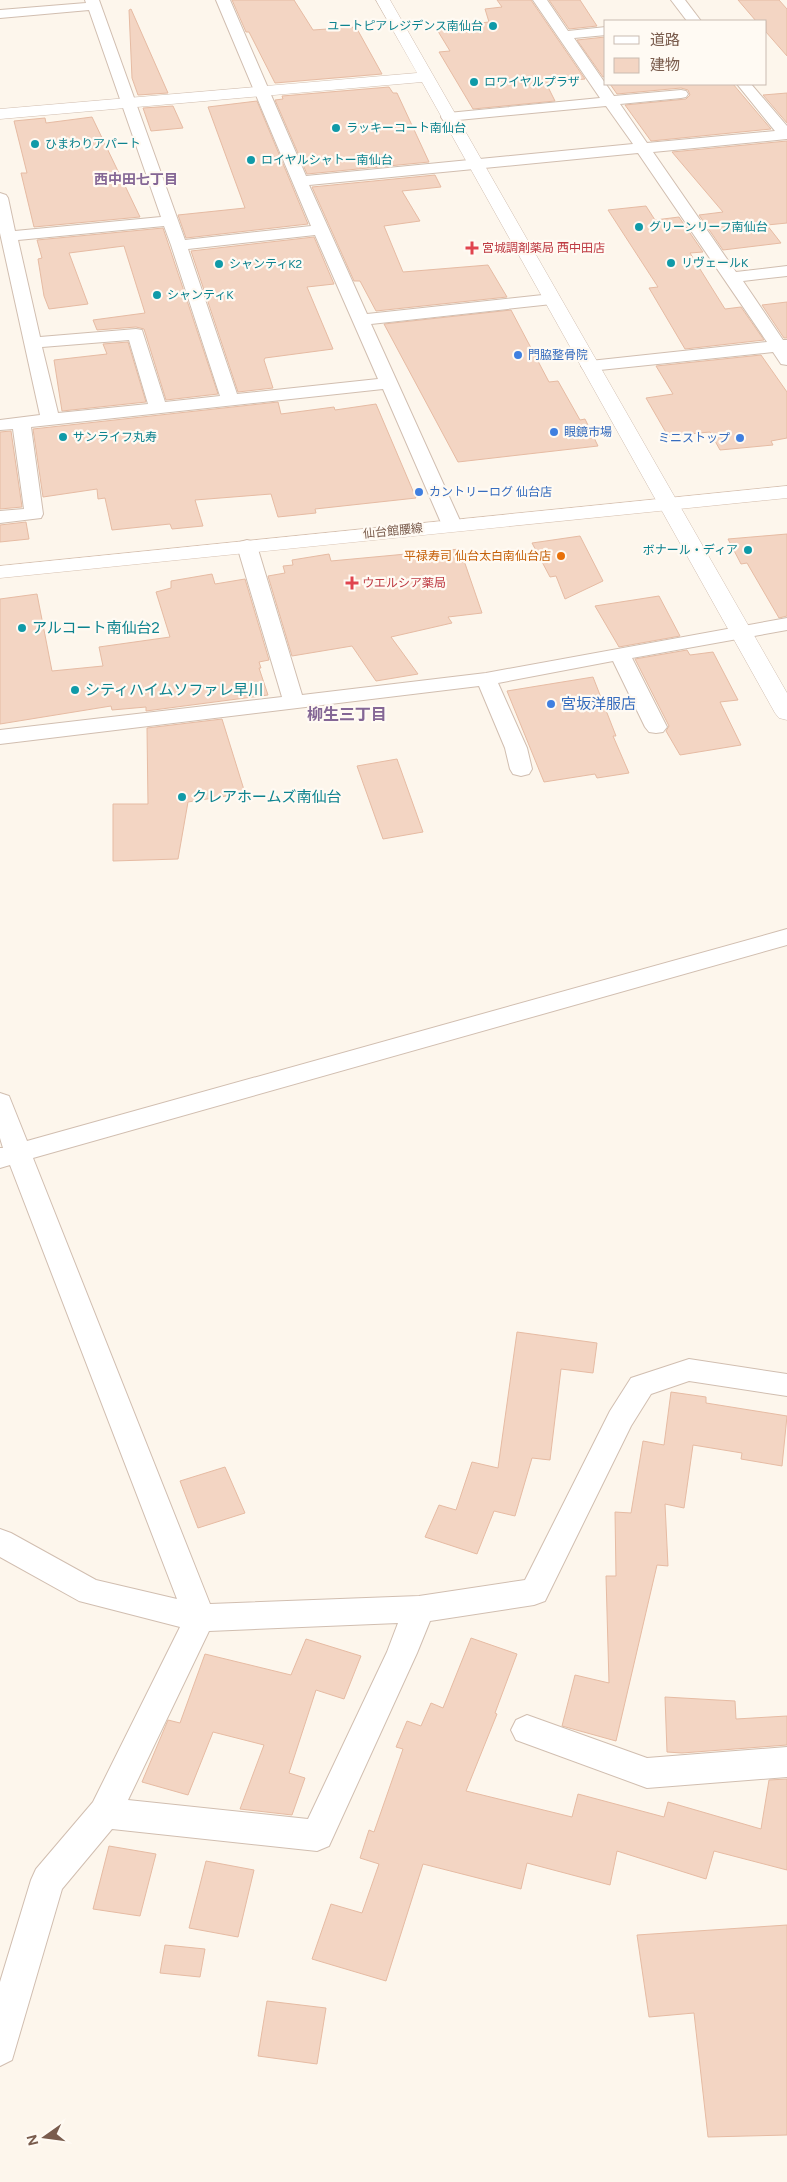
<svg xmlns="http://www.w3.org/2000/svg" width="787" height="2182" font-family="Figtree,'Noto Sans JP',sans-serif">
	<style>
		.building { fill: #f3d5c3; stroke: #e6bba3 }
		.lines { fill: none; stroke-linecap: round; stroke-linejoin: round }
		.minor-casing { stroke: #d1beb0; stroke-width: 2 }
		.tertiary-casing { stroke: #d1beb0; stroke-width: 1 }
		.secondary-casing { stroke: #d6c0b0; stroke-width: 1 }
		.minor { fill: #fff; fill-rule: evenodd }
		.tertiary { fill: #fff; fill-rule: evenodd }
		.secondary { fill: #fff; fill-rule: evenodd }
		.culture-dot { fill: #0f9aa8; stroke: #fffaf3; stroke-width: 2 }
		.health-dot { fill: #e0444e; stroke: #fffaf3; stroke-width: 2 }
		.shop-dot { fill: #3f7fe0; stroke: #fffaf3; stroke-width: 2 }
		.food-dot { fill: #e8710a; stroke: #fffaf3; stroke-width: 2 }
		.labels { text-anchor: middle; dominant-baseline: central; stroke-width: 4.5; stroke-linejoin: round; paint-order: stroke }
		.far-culture-label { font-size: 12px; fill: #0d838f; stroke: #fffaf3; text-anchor: start }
		.far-health-label { font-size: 12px; fill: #be3a42; stroke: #fffaf3; text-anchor: start }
		.far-shop-label { font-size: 12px; fill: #366cbe; stroke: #fffaf3; text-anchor: start }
		.far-street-label { font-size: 12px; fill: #7a5c4d; stroke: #fffaf3 }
		.far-food-label { font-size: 12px; fill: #c56008; stroke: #fffaf3; text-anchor: end }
		.far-neighbourhood-label { font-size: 14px; font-weight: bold; fill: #846695; stroke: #fffaf3 }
		.culture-label { font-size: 15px; fill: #0d838f; stroke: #fffaf3; text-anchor: start }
		.shop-label { font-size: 15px; fill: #366cbe; stroke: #fffaf3; text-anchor: start }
		.neighbourhood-label { font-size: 16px; font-weight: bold; fill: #846695; stroke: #fffaf3 }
	</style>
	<rect width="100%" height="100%" fill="#fdf6ec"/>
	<g class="building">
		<polygon points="232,0 294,0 313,30 356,27 382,74 275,83 249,32 246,32"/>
		<polygon points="497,0 531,0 585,79 546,83 555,101 473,109 439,52 450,51 436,28 489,22 485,9 502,7"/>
		<polygon points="549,0 580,0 597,26 569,29"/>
		<polygon points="738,0 779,0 787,9 787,56 766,32 766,21 756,21"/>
		<polygon points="131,9 168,93 138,95 132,78 129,10"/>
		<polygon points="605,37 606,76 603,77 577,40"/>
		<polygon points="610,84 733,84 771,129 651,141 625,105 686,99 690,95 688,90 681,88 617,94"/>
		<polygon points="389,87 393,93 397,93 429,162 307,174 275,100 283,99 282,96"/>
		<polygon points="787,93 787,123 763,95"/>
		<polygon points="257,101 308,224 186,238 178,215 245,208 208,107"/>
		<polygon points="173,106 183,128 151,131 143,108"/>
		<polygon points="92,117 140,217 34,227 21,173 27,173 14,121 45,118 46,123"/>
		<polygon points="787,141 787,223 767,225 781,243 723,250 699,215 723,212 672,152"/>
		<polygon points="435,175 441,187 402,191 420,221 384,226 403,272 488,265 507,297 376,311 360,281 354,281 312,187"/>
		<polygon points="646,206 655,220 679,217 703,252 690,253 725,309 741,307 764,340 685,349 649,288 658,287 608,210"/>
		<polygon points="163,228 169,246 218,394 166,400 144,329 136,327 97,330 93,320 145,313 124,246 69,253 88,304 49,309 44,296 38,259 42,258 37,240"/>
		<polygon points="314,237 334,284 307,287 333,349 265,358 264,360 273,388 238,392 191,251"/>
		<polygon points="787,302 787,338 784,338 762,305"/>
		<polygon points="511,310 549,382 558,381 580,420 585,419 598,446 458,462 384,324"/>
		<polygon points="128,342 146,402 62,411 54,360 107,354 103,344"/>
		<polygon points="761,355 787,392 787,438 771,441 773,445 720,450 710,432 668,436 646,398 673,394 656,366"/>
		<polygon points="278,402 281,414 334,407 335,410 376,404 416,498 315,509 316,513 278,517 271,494 195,500 203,526 172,529 170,524 112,530 105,498 98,499 97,489 43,497 33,429"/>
		<polygon points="11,431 22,507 0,509 0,432"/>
		<polygon points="26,522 29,539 0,542 0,525"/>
		<polygon points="787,534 787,616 779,618 747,563 741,564 728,539"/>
		<polygon points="580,536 603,581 565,599 556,576 550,577 532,543"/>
		<polygon points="460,549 482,613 448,617 452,623 391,637 418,674 376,681 352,646 292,656 268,576 285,573 283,566 293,565 292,560 329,554 331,561"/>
		<polygon points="212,574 215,584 245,579 269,660 259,662 261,668 259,668 268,695 146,711 146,707 112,710 111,706 0,724 0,599 37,594 52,671 103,666 99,647 170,637 156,592 171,588 171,581"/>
		<polygon points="659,596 680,636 619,647 595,606"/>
		<polygon points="687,650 690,655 713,652 738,700 720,702 741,745 680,755 666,731 669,726 635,659"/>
		<polygon points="593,677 616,736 613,736 629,773 597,778 595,774 544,782 507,691"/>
		<polygon points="222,719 245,793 188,802 178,859 113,861 113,804 148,804 147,728"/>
		<polygon points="397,759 423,832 383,839 357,766"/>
		<polygon points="517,1332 597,1343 593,1373 561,1369 550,1460 532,1458 515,1516 494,1511 477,1554 425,1537 439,1505 456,1510 472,1462 498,1468"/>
		<polygon points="671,1392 706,1397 706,1403 787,1416 782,1466 741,1459 742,1453 693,1445 684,1508 665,1504 668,1566 657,1565 616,1741 562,1726 575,1675 609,1683 606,1576 616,1576 615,1512 631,1513 643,1441 664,1445"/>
		<polygon points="225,1467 245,1513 198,1528 180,1481"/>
		<polygon points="471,1638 517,1654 495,1713 497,1714 466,1791 572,1817 578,1794 664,1817 668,1802 761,1829 769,1780 787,1779 787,1870 714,1851 706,1879 617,1851 610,1885 527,1863 521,1889 423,1864 386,1981 312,1959 331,1904 362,1913 379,1864 360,1858 369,1830 374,1832 403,1749 396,1747 407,1721 421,1726 431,1703 443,1708"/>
		<polygon points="306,1639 361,1656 344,1699 316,1690 289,1773 305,1778 292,1815 240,1809 264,1745 213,1732 188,1795 142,1782 168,1720 180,1723 205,1654 291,1675"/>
		<polygon points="665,1697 735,1701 736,1719 787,1716 787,1745 682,1753 667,1752"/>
		<polygon points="109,1846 156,1854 140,1916 93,1909"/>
		<polygon points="206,1861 254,1870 238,1937 189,1928"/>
		<polygon points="787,1925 787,2135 708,2137 694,2013 649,2017 637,1935"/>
		<polygon points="165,1945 205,1949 200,1977 160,1973"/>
		<polygon points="267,2001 326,2008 317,2064 258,2056"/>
	</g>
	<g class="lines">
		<defs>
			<g id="minor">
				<path d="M85 0H99L185 240 311 226 216 0H230L306 176 633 144 606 106 448 121 443 120 441 117 443 114 448 113 600 98 533 0H547L568 31 606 27V35L574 38 614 96 681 90 686 91 688 94 686 97 681 98 620 104 647 143 775 131 737 84H751L787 126V139L653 152 736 272 787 266V276L743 281 783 340H787V365L781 364 773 352 590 371 584 370 581 366 584 362 590 361 767 342 638 153 309 185 367 314 552 294 558 295 560 299 558 303 552 304 371 324 462 525 459 529 452 531 445 529 442 525 383 389 31 427 43 514 41 518 0 523V511L24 509 13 429 0 430V420L40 415 0 233V193L6 195 8 198 15 231 161 217 89 10 0 18V10L86 3ZM164 226 171 245 220 396 165 402 142 330 136 329 40 337 18 240ZM315 235 378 379 237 394 188 249ZM129 340 148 404 58 413 42 347Z"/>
				<polygon points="671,0 685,0 701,21 687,21"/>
				<polygon points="247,540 254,542 257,546 302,695 486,673 787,618 787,630 632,658 667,727 663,732 656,733 649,732 645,727 613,661 498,683 527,748 532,769 529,774 521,776 513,774 510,769 505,748 479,686 0,744 0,730 282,697 237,546 240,542"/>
				<path d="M787 929V945L33 1158 210 1604 419 1596 525 1580 610 1411 631 1378 689 1359 787 1374V1396L689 1381 651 1394 631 1426 545 1601 534 1605 430 1621 417 1653 329 1846 317 1851 112 1829 62 1889 12 2060 0 2066V1982L31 1880 36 1869 93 1802 180 1627 79 1601 0 1557V1529L11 1533 96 1580 177 1599 10 1165 0 1168V1148H3L0 1138V1093L9 1096 27 1141ZM398 1623 387 1652 308 1819 128 1800 209 1631Z"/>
				<polygon points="527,1715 647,1758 787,1747 787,1777 647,1788 516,1740 511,1730 516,1720"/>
			</g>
			<polygon id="tertiary" points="376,0 390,0 787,693 787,720 779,718 775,713 422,82 0,119 0,109 417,73"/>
			<polygon id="secondary" points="787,486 787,498 0,578 0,566"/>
		</defs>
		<use href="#minor" class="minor-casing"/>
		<use href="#tertiary" class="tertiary-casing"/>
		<use href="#secondary" class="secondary-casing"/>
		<use href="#minor" class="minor"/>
		<use href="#tertiary" class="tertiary"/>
		<use href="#secondary" class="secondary"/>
	</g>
	<g class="culture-dot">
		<circle cx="493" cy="26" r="5"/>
		<circle cx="474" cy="82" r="5"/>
		<circle cx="336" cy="128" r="5"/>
		<circle cx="35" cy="144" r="5"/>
		<circle cx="251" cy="160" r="5"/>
		<circle cx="639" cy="227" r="5"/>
		<circle cx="671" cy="263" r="5"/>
		<circle cx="219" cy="264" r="5"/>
		<circle cx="157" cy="295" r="5"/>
		<circle cx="63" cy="437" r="5"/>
		<circle cx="748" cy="550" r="5"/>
		<circle cx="22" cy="628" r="5"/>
		<circle cx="75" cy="690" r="5"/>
		<circle cx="182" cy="797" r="5"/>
	</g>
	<g class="health-dot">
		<path d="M469.5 240.5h5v5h5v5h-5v5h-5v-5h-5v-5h5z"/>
		<path d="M349.5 575.5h5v5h5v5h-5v5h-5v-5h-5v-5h5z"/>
	</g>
	<g class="shop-dot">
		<circle cx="518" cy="355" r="5"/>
		<circle cx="554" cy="432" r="5"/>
		<circle cx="740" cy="438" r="5"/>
		<circle cx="419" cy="492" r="5"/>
		<circle cx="551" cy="704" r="5"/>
	</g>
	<circle class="food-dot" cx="561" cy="556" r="5"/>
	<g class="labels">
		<g class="far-culture-label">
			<text x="483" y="26" text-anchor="end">ユートピアレジデンス南仙台</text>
			<text x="484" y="82">ロワイヤルプラザ</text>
			<text x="346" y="128">ラッキーコート南仙台</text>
			<text x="45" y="144">ひまわりアパート</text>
			<text x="261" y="160">ロイヤルシャトー南仙台</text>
			<text x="649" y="227">グリーンリーフ南仙台</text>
			<text x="681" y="263">リヴェールK</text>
			<text x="229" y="264">シャンティK2</text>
			<text x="167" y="295">シャンティK</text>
			<text x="73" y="437">サンライフ丸寿</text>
			<text x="738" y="550" text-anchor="end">ボナール・ディア</text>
		</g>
		<g class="far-health-label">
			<text x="482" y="248">宮城調剤薬局 西中田店</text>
			<text x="362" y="583">ウエルシア薬局</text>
		</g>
		<g class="far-shop-label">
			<text x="528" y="355">門脇整骨院</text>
			<text x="564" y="432">眼鏡市場</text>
			<text x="730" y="438" text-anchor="end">ミニストップ</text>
			<text x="429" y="492">カントリーログ 仙台店</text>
		</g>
		<g class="far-street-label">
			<text transform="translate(393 531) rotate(-6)">仙台館腰線</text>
		</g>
		<g class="far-food-label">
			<text x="551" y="556">平禄寿司 仙台太白南仙台店</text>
		</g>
		<g class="far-neighbourhood-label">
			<text x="136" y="179">西中田七丁目</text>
		</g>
		<g class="culture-label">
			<text x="32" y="628">アルコート南仙台2</text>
			<text x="85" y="690">シティハイムソファレ早川</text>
			<text x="192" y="797">クレアホームズ南仙台</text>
		</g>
		<g class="shop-label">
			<text x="561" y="704">宮坂洋服店</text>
		</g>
		<g class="neighbourhood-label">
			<text x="347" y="714">柳生三丁目</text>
		</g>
	</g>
	<rect x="604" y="20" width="162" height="65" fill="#fffaf3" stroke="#cabbb1"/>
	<rect x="614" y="36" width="25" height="8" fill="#ffffff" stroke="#cabbb1"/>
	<text x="650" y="45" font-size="15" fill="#7a5c4d">道路</text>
	<rect x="614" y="58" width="25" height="15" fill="#f3d5c3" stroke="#cabbb1"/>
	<text x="650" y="70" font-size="15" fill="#7a5c4d">建物</text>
	<g transform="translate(45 2137) rotate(256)" stroke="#fffaf3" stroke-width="4" paint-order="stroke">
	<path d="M0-4L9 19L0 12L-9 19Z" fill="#7a5c4d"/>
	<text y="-8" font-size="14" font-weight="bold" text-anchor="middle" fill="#7a5c4d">N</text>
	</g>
</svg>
